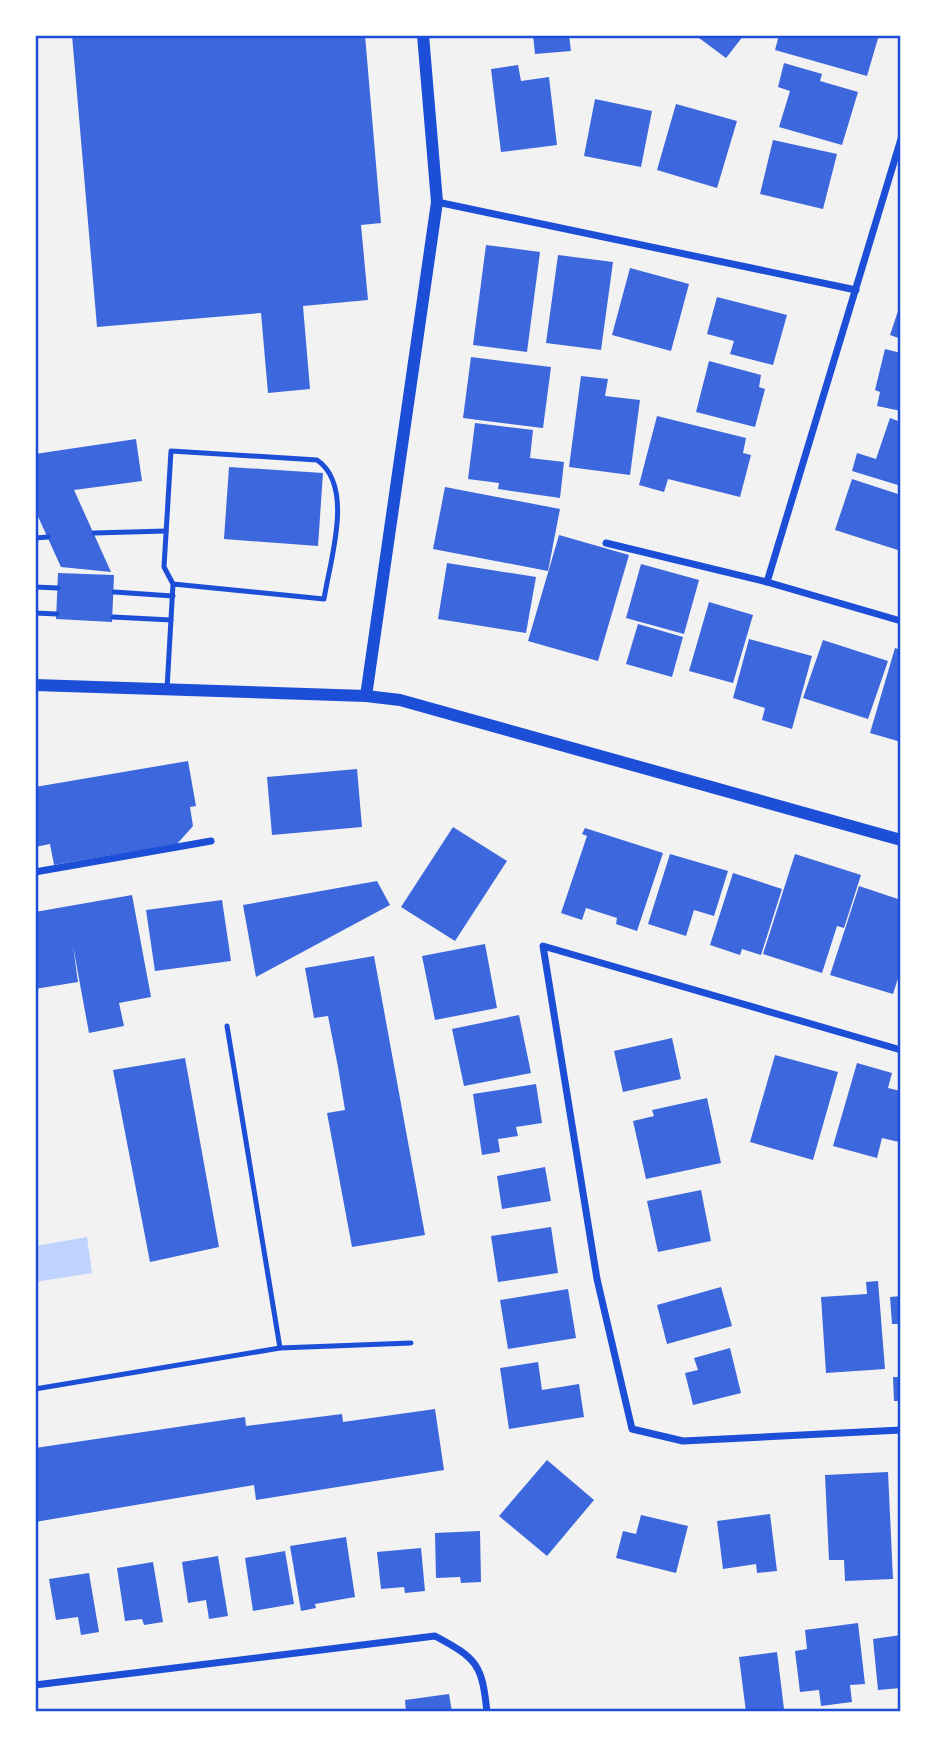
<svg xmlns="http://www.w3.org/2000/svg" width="936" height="1747" font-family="'Roboto Condensed',sans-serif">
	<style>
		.water { fill: #bfd3fe }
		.building { fill: #3d67dc }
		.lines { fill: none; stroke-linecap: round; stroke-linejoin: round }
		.service { stroke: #1d4ed8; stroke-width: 5 }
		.minor { stroke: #1d4ed8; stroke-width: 7 }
		.tertiary { stroke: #1d4ed8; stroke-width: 12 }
		.neatline { fill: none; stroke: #1d4ed8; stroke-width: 2.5 }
	</style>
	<rect width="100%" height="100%" fill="#f2f2f2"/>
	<polygon class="water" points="87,1237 92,1273 35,1282 35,1246"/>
	<g class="building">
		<polygon points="72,35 365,35 381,223 361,225 368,300 303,306 310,389 268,393 261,313 97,327"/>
		<polygon points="533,35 569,35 571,51 535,54"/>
		<polygon points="695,35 744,35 726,58"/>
		<polygon points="779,35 879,35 867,76 775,50"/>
		<polygon points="784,63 822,74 820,81 858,92 842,145 779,127 790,91 778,87"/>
		<polygon points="518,65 521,81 549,77 557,145 501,152 491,69"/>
		<polygon points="595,99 652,111 641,167 584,156"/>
		<polygon points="676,104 737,121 717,188 657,170"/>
		<polygon points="773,140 837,154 823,209 760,194"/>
		<polygon points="486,245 540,252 527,352 473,345"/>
		<polygon points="558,255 613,262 601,350 546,343"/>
		<polygon points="630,268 689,284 671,351 612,335"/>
		<polygon points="717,297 787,315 773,365 730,354 734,341 707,334"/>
		<polygon points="901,302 901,339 890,335"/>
		<polygon points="885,349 901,353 901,411 877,406 880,392 875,390"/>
		<polygon points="471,357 551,367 543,428 463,418"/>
		<polygon points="709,361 761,375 759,387 765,389 755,427 696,412"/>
		<polygon points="581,376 608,379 605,396 640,400 630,475 569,467"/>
		<polygon points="657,416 746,438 743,453 751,455 740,497 668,479 664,492 639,485"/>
		<polygon points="890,418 901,422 901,486 852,471 857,453 876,459"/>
		<polygon points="475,423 533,430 530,458 564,462 560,498 498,489 499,483 468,479"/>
		<polygon points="136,439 142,481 74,490 111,572 61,567 35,510 35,454"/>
		<polygon points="229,467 323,473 318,546 224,539"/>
		<polygon points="852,479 901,495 901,551 835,530"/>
		<polygon points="445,487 560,509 548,571 433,549"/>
		<polygon points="559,535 629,555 598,661 528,641"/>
		<polygon points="447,563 536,577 526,633 438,619"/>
		<polygon points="641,564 699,580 684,634 626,618"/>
		<polygon points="58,573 114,575 112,622 56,619"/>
		<polygon points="709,602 753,615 733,683 689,671"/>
		<polygon points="638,624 683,637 672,677 626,664"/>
		<polygon points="749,639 812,656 792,729 762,720 765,708 733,698"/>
		<polygon points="823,640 888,661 868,719 803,698"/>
		<polygon points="895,648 901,650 901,742 870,733"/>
		<polygon points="188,761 196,806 190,807 193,826 177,844 54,865 50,844 35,847 35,787"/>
		<polygon points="357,769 362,827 272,835 267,777"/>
		<polygon points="453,827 507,861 455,941 401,907"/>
		<polygon points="585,828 663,853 637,931 616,924 617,918 586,908 582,920 561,913 587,836 582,834"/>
		<polygon points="670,854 728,871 714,916 694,910 686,936 648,924"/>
		<polygon points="795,854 861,875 844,928 837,926 822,973 763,954"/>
		<polygon points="733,873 782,889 761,955 742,949 740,955 710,945"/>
		<polygon points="377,881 390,905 256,977 243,905"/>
		<polygon points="859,886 901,900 901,969 893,994 830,975"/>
		<polygon points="132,895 151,997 119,1003 124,1026 89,1033 73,946 78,982 35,989 35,912"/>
		<polygon points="222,900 231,961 155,971 146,910"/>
		<polygon points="485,944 497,1008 435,1020 422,956"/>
		<polygon points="374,956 425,1235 352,1247 327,1113 345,1110 338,1067 328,1016 314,1018 305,968"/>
		<polygon points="519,1015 531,1073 464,1086 452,1029"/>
		<polygon points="672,1038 681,1079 623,1092 614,1051"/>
		<polygon points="775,1055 838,1072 813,1160 750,1142"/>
		<polygon points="185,1058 219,1247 150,1262 113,1070"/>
		<polygon points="857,1063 892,1073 888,1088 901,1091 899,1142 882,1138 877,1158 833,1146"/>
		<polygon points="536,1084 542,1123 516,1127 518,1136 498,1139 500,1152 482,1155 473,1094"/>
		<polygon points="707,1098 721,1163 646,1179 633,1121 654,1116 652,1110"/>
		<polygon points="545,1167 551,1201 502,1209 497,1176"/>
		<polygon points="701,1190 711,1241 658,1252 647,1201"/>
		<polygon points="551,1227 558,1273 498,1282 491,1236"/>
		<polygon points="878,1281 885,1369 826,1373 821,1297 867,1294 866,1282"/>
		<polygon points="721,1287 732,1326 667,1344 657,1305"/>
		<polygon points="568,1289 576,1338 508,1349 500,1300"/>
		<polygon points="901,1296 901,1324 892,1324 890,1297"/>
		<polygon points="730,1348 741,1393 693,1405 685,1373 698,1370 694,1358"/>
		<polygon points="538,1362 542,1390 579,1384 584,1417 509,1429 500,1368"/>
		<polygon points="893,1377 901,1377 901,1401 894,1401"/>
		<polygon points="435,1409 444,1470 256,1500 254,1485 35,1522 35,1448 245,1417 246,1426 342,1414 343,1422"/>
		<polygon points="547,1460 594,1500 547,1556 499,1516"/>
		<polygon points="888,1472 893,1579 845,1581 844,1560 829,1560 825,1475"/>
		<polygon points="770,1514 777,1571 757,1573 756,1564 723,1569 717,1521"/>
		<polygon points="641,1515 688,1526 676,1573 616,1558 623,1531 636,1534"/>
		<polygon points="480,1531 481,1582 461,1583 460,1577 436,1578 435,1533"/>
		<polygon points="346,1537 355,1597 315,1604 316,1608 301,1611 290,1546"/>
		<polygon points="421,1548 425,1591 405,1593 404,1587 381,1589 377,1552"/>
		<polygon points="285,1551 294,1604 253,1611 245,1558"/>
		<polygon points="218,1556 228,1616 209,1619 206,1600 188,1603 182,1562"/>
		<polygon points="153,1562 163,1622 144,1625 142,1619 125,1621 117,1568"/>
		<polygon points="89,1573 99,1632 81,1635 78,1617 56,1620 49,1579"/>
		<polygon points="858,1623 865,1684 850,1685 852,1702 821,1706 819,1690 800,1692 795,1651 807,1649 805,1630"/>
		<polygon points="901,1635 901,1688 878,1690 873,1639"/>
		<polygon points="777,1652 784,1709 746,1712 739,1657"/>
		<polygon points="449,1694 452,1712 406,1712 405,1700"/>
	</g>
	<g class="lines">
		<g class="service">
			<polyline points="94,533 166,531"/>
			<polyline points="35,538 48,537"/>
			<polyline points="35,587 58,588"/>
			<polyline points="114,592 173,596"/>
			<polyline points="35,613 57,614"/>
			<polyline points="113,617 171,620"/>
			<path d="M167 689 173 584 324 599C330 560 355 486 317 460L171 451 164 567 173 584"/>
			<polyline points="227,1026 280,1348"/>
			<polyline points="35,1389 280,1348 411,1343"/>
		</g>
		<g class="minor">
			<polyline points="437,202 856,290"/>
			<polyline points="606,543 767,582 901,621"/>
			<polyline points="767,582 901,139"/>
			<polyline points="35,872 211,841"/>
			<polyline points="901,1050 543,946 597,1279 632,1429 683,1441 901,1430"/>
			<path d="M35 1685 435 1636C478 1659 482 1665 487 1712"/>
		</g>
		<g class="tertiary">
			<polyline points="35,685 366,696 400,700 901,840"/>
			<polyline points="366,696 437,202 423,35"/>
		</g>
	</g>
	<rect width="936" height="1747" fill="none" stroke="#ffffff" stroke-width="74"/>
	<rect x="37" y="37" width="862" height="1673" class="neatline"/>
</svg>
